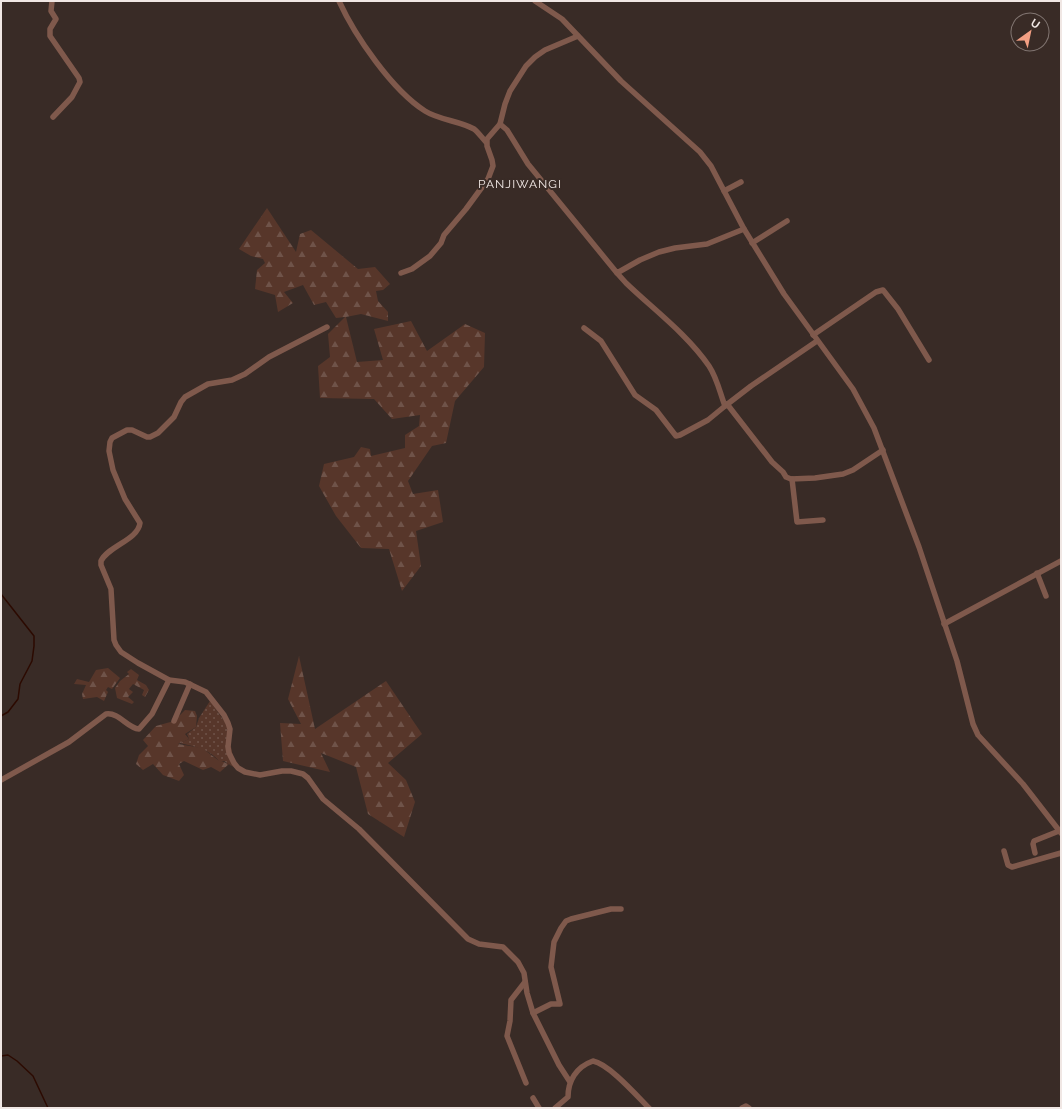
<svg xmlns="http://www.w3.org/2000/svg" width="1062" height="1109" font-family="Raleway,sans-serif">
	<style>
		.grass { fill: url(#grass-dots) }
		.forest { fill: url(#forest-firs) }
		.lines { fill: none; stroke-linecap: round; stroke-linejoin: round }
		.stream { stroke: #2c0a01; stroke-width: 1.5 }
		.minor { stroke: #7f594c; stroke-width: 5.5 }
		.labels { text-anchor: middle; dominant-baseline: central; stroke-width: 4; stroke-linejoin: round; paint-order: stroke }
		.quarter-label { font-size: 12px; letter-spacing: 1px; fill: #f0e7e4; stroke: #392b26 }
	</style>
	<defs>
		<pattern id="grass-dots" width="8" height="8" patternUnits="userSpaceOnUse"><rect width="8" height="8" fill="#57362a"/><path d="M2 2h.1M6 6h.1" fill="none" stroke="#6f5349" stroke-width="1.8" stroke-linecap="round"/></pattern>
		<pattern id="forest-firs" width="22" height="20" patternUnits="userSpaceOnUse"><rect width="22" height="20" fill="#57362a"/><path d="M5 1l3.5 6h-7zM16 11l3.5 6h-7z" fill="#6f5349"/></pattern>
	</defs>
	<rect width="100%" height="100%" fill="#392b26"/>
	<path class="grass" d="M210 701 227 725 235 768 224 761 220 762C209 749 196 747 180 743L189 739 187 734 196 727 199 718Z"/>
	<g class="forest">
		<polygon points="267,208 296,252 300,234 311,230 358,269 375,267 390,284 383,290 376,291 378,301 388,312 388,321 361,314 346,317 357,362 383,360 374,329 411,321 427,351 465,324 485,333 484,367 455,401 446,443 432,446 408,481 413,494 438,490 443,522 416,531 421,566 402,591 389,549 361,548 336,516 319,486 324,464 354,457 361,447 370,449 371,456 405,448 405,435 419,426 420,415 392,419 374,399 320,398 318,366 330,357 328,334 345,317 336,318 326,302 314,305 303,285 284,292 293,303 278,312 275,295 255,289 257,270 265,263 263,259 251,256 239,249"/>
		<polygon points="299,656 315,729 386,681 422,734 388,763 406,780 415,802 404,837 368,814 356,767 321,753 330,772 283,761 280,723 301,724 288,699"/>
		<polygon points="108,668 120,678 112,689 108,687 106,690 108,692 104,701 97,697 83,699 82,694 86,685 74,684 77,679 89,682 96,670"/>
		<polygon points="131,669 139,675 137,680 146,685 149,690 145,697 142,695 144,690 133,684 129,689 133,692 128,697 134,702 132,704 117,698 115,688 120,681 129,674 127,672"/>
		<polygon points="185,710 195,711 197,716 196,727 185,734 189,739 178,744 202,748 218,760 229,764 220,772 211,767 203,770 184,761 179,764 184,775 179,781 163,775 153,764 143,770 136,764 139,755 148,746 143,740 156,726 174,721"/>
	</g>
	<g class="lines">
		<g class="stream">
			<polyline points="1,594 34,636 34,646 32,661 20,684 18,699 8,712 1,716"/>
			<polyline points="1,1056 8,1055 17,1061 33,1076 48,1108"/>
		</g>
		<g class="minor">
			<polyline points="52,1 51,11 56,19 50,29 50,36 79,78 80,82 72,97 53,117"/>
			<path d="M339 1C355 36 392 90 425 111 439 120 460 121 474 129 478 132 482 138 486 142"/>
			<polyline points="535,1 562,19 621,81 700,152 711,166 744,229 784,294 853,389 874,428 919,547 957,661 973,724 978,735 1023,784 1061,833"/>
			<polyline points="500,124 507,130 528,164 617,273 640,260 659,252 675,248 707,244 744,229"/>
			<polyline points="724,191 741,182"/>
			<polyline points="752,243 787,221"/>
			<polyline points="401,273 412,269 430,256 441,243 444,235 466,209 488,179 493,166 492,160 487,146 487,139 500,124 505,104 510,91 526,66 535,57 545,50 578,36"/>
			<path d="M327 327 269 357 245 374 232 380 208 384 185 397 181 402 174 417 158 433 150 437H147L132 430H127L112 438 110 442 109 451 113 470 125 499 140 523C138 540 108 546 101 561V565L111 589 114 640 116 645 121 652 138 663 169 680 185 682 206 692 224 715 228 723 230 729 228 747 229 753 234 763 238 768 245 772 260 775 282 771H291L303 774 308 778 323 799 359 829 468 939 479 944 503 947 518 962 524 973 527 993 533 1013 559 1065 570 1082"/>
			<path d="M584 328 601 341 635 395 656 410 676 436 680 435 708 420 725 406C720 393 717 378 709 366 687 334 653 309 626 283L617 273"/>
			<polyline points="813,335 876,292 883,290 898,309 929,360"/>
			<polyline points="727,404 772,462 783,472 786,477 791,479 815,478 843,474 853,470 883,450"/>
			<polyline points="725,406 751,386 817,341"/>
			<polyline points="792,479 797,522 823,520"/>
			<polyline points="1037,573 1046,596"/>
			<polyline points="944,624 1061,561"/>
			<polyline points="174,721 190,684"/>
			<path d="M1 780 69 742 106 714C119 712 127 728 139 729L152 714 169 680"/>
			<polyline points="1004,851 1008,865 1012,867 1061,853"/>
			<polyline points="1035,853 1033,844 1034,841 1059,831"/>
			<polyline points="525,982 511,1000 510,1021 507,1036 526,1083"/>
			<polyline points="533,1013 551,1004 560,1004 551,967 554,942 561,928 566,921 571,919 611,909 621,909"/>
			<polyline points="533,1098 539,1108"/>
			<path d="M555 1108 568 1097C568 1081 576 1067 593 1061 609 1064 637 1096 649 1108"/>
			<polyline points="742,1108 746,1106 749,1108"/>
		</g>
	</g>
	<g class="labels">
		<g class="quarter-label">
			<text x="520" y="184">PANJIWANGI</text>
		</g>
	</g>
	<rect width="1062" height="1109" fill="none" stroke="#f0e7e4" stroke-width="4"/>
	<g transform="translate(1030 32) rotate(33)"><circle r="19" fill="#392b26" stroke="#827672"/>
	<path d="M0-3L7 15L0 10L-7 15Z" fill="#f39f83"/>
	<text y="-6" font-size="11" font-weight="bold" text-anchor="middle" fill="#f0e7e4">U</text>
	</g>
</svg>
